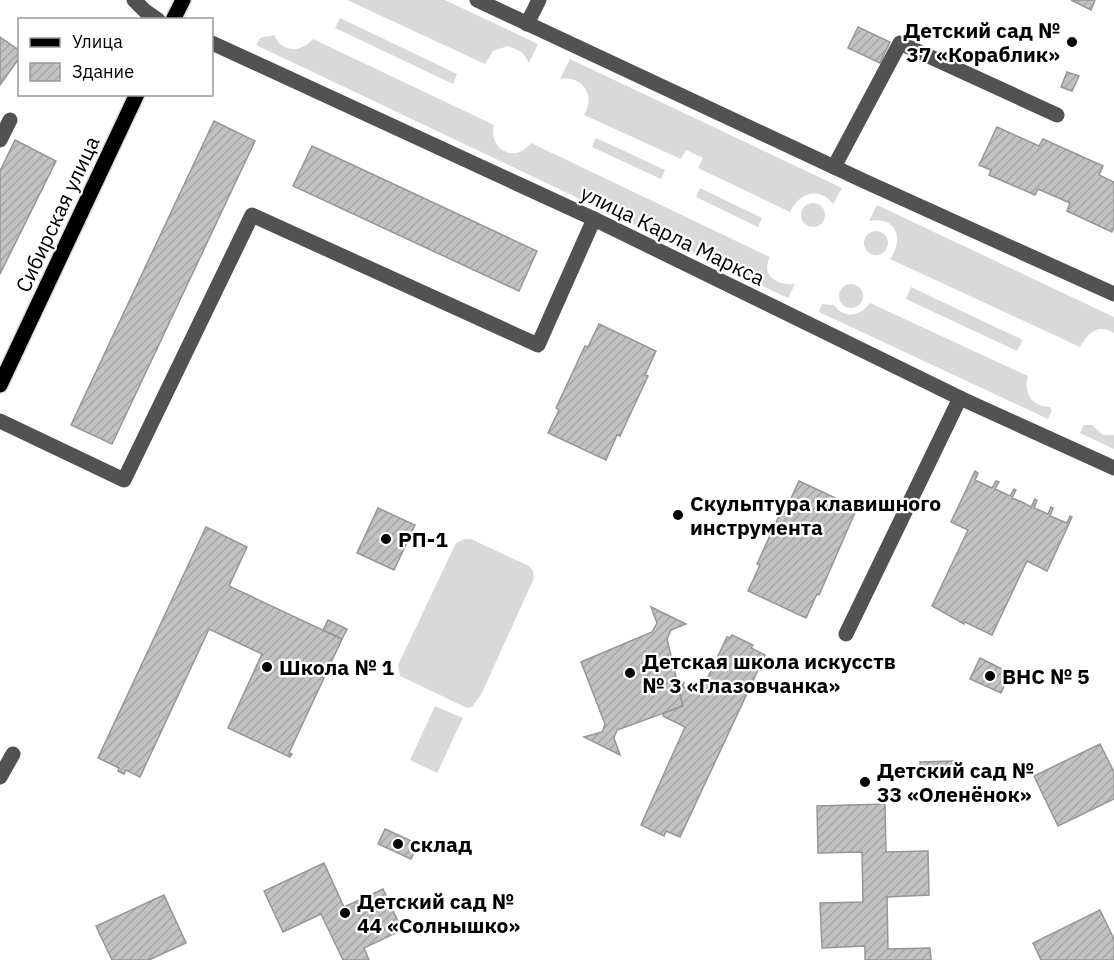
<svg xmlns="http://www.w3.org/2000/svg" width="1114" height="960" font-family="'IBM Plex Sans',sans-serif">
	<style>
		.grass { fill: #d9d9d9 }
		.building { fill: url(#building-hatch); stroke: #969696; stroke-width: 1.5 }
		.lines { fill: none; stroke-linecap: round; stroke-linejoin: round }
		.major-casing { stroke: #dbdbdb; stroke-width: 18 }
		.minor { stroke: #525252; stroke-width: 15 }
		.major { stroke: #000; stroke-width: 15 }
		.poi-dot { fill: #000; stroke: #fff; stroke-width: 2 }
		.labels { text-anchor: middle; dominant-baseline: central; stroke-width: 4.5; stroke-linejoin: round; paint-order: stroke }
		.poi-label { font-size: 21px; font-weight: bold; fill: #000; stroke: #fff; text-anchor: start }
		.street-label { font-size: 21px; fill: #000; stroke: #fff }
	</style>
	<defs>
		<pattern id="building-hatch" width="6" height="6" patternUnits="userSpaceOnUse" patternTransform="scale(1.5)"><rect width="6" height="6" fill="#c2c2c2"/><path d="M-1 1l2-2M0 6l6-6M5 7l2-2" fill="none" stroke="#a5a5a5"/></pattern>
	</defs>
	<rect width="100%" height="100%" fill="#fff"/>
	<g class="grass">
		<polygon points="347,0 445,0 538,44 529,63 522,52 508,46 493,51 485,64"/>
		<polygon points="340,18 457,74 453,84 335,28"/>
		<path d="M274 35C282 53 301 53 313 39L494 125C488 150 516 164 531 143L770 257C760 276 778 286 795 284L788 298 256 45 260 38Z"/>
		<path d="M570 59 842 188 833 204C819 186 799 193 790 212L698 168 703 158 686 150 681 159 584 115C596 96 583 75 560 79Z"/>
		<polygon points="596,138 665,170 661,179 592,147"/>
		<polygon points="700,188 762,218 758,227 696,197"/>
		<circle cx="813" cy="215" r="12"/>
		<path d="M877 205 1114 317V333C1098 323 1088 333 1080 347L890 259C905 238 896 216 869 221Z"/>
		<circle cx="876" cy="243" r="12"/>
		<circle cx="851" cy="296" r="12"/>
		<polygon points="911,287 1023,340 1017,351 906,299"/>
		<path d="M870 303 1028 376C1023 393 1032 407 1050 407L1052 410 1048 419 819 312 822 304 834 305C844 319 860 317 870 303Z"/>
		<polygon points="1084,425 1092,425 1103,435 1114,435 1114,449 1080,433"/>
		<polygon points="465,539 471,539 529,566 533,571 534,578 482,693 472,707 467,708 400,676 398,665 456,543"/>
		<polygon points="435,706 463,718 437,773 410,760"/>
	</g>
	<g class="building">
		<polygon points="1071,0 1095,0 1091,10"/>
		<polygon points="858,27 890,42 880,63 848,48"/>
		<polygon points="0,37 20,51 20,57 0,85"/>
		<polygon points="1067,72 1079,76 1072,91 1061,87"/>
		<polygon points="214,121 255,141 112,444 71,425"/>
		<polygon points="997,127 1039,146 1043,139 1103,166 1099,175 1114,182 1114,227 1112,232 1067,211 1070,203 1038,189 1035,195 989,175 991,170 979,165"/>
		<polygon points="15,140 56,161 0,274 0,171"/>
		<polygon points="312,146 537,251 519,291 293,186"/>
		<polygon points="599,324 656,351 645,375 648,376 620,436 617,435 606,460 548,433 559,410 556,408 585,346 588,347"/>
		<polygon points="975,471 978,473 975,480 992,488 996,481 999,482 995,489 1010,496 1014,489 1016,490 1012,498 1022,502 1031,507 1035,499 1037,500 1034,508 1048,514 1051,507 1053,508 1050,516 1067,523 1070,516 1072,517 1047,571 1027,561 992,635 965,622 964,624 932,606 968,530 951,522"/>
		<polygon points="799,481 857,508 819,595 817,594 806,618 748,591 760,565 757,564 784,505 787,507"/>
		<polygon points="378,508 415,525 394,570 357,553"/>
		<polygon points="206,527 247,547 229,586 342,639 289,753 292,754 290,757 228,728 262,654 209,629 140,777 126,770 124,774 118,771 119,768 98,758"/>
		<polygon points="651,607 686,624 671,630 667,639 683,706 617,730 614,738 620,755 584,737 602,732 605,724 581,662 652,632 657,623"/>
		<polygon points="328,620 347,629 342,639 323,630"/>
		<polygon points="732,635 753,645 751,648 765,655 680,837 666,831 664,836 641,825 685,727 663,716 664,713 683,706 677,683 682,686 684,682 683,687 700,694 727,637 730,638"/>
		<polygon points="980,658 1010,673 1001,693 970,679"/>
		<polygon points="1100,744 1114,772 1114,799 1058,826 1034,776"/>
		<polygon points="954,761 954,778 921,779 920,762"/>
		<polygon points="885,804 886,852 928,851 929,895 887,897 888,949 930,948 931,960 865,960 865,946 822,948 820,903 863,902 862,852 818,853 817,806"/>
		<polygon points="385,829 418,844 411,859 378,844"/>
		<polygon points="324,863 344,907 383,889 402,930 364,948 369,960 343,960 321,914 283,932 264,891"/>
		<polygon points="164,895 186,943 149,960 112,960 96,926"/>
		<polygon points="1100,910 1114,939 1114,960 1041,960 1033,943"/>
	</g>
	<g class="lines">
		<defs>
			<g id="major">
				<polyline points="173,20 183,0"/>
				<polyline points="0,385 137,94"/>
			</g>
		</defs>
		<use href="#major" class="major-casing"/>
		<g class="minor">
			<polyline points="134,0 145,11 158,20"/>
			<polyline points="477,0 864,181 1114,294"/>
			<polyline points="527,24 539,0"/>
			<polyline points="212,43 594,219 960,398 1114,468"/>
			<polyline points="0,140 10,120"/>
			<polyline points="834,167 900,43 1057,115"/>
			<polyline points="0,421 124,480 252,215 538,345 594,219"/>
			<polyline points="846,634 960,398"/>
			<polyline points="0,777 13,754"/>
		</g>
		<use href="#major" class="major"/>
	</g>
	<g class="poi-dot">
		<circle cx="1072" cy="42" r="6"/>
		<circle cx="678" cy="515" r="6"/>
		<circle cx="386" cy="539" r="6"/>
		<circle cx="267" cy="667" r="6"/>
		<circle cx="630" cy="673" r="6"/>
		<circle cx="990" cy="676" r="6"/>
		<circle cx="865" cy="782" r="6"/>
		<circle cx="398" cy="844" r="6"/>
		<circle cx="345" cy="913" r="6"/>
	</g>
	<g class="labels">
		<g class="poi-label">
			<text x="1060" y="30" text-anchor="end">Детский сад №<tspan x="1060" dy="24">37 «Кораблик»</tspan></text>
			<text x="690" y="503">Скульптура клавишного<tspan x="690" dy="24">инструмента</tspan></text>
			<text x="398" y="539">РП-1</text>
			<text x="642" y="661">Детская школа искусств<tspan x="642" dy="24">№ 3 «Глазовчанка»</tspan></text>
			<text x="279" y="667">Школа № 1</text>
			<text x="1002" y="676">ВНС № 5</text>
			<text x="877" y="770">Детский сад №<tspan x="877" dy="24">33 «Оленёнок»</tspan></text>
			<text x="410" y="844">склад</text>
			<text x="357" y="901">Детский сад №<tspan x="357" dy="24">44 «Солнышко»</tspan></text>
		</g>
		<g class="street-label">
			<text transform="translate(57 214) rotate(-65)">Сибирская улица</text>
			<text transform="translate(673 235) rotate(26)">улица Карла Маркса</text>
		</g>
	</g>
	<rect x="18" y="18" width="195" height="78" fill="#ffffff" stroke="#999999" stroke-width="1.5"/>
	<rect x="30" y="38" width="30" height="9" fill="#000000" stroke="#999999" stroke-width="1.5"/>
	<text x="72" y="48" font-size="18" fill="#000000">Улица</text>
	<rect x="30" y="63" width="30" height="18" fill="url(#building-hatch)" stroke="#999999" stroke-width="1.5"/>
	<text x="72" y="78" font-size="18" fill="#000000">Здание</text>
</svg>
